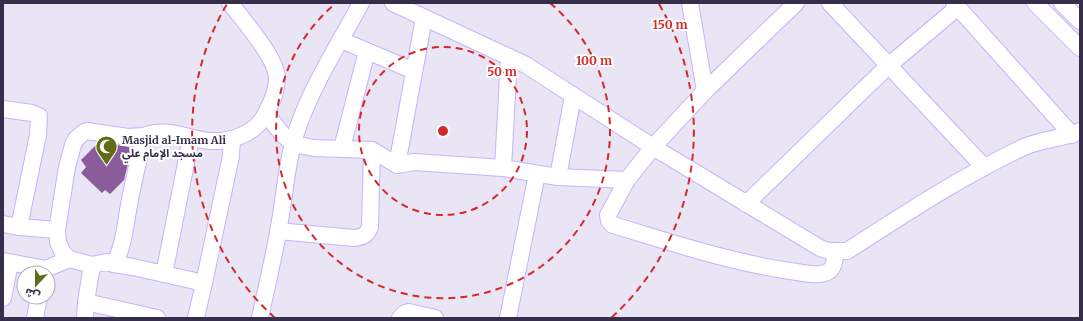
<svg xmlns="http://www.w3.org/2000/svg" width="1083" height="321" font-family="Merriweather,'Noto Sans Arabic',serif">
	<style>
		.building { fill: #8b5c9b }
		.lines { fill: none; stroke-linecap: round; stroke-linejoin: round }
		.minor-casing { stroke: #c7b2fd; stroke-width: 18 }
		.minor { stroke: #fff; stroke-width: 16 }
		.ring { fill: none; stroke: #d62828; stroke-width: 2; stroke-dasharray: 7 5 }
		.labels { text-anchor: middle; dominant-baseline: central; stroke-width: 4; stroke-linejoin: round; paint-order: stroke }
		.poi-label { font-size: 11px; font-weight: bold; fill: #372e4c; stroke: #fff; text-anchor: start }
		.centre { fill: #d62828; stroke: #fff; stroke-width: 2 }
		.ring-label { font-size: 12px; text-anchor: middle; font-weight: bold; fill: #d62828; stroke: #fff; stroke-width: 4; stroke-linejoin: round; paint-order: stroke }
	</style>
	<rect width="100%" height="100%" fill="#e9e5f5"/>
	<polygon class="building" points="99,142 129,147 130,155 124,180 110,194 105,190 102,193 81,173 86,167 81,160"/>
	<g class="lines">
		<defs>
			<g id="minor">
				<path d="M393 3 526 65 653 147 820 248 829 251H847C905 214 962 176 1024 147 1042 139 1062 139 1080 131"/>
				<polyline points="690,3 705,91"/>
				<path d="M796 3 705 91 653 147 627 180 608 215 609 221 613 225C672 243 730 262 790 271 801 272 819 278 829 271 834 268 835 257 836 252"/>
				<polyline points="830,3 984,167"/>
				<polyline points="954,3 1072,135"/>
				<polyline points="1035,3 1080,48"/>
				<polyline points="1062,3 1080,21"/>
				<polyline points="341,40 414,71"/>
				<polyline points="3,109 32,113 39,116 38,135 19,227"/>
				<path d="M266 114 283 135 293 143 298 145 314 148 372 150 370 227C367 235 363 237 354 238L278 231"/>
				<polyline points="342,148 367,51"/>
				<polyline points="372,150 397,165 414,162 503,168 558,177 627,180"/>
				<polyline points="397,165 424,18"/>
				<polyline points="503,168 509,57"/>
				<polyline points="558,177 573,96"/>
				<polyline points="746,204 888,66 958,7"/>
				<polyline points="3,224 19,227 57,230"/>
				<polyline points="3,261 46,269 69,259"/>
				<polyline points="114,264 133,267 204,283 196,318"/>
				<path d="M92 265 106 262 114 264C124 246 125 226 129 205 133 182 139 159 144 136 171 125 192 143 219 141 236 140 257 131 265 115 271 103 277 92 277 78 276 57 243 20 230 3"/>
				<polyline points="164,274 191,138"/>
				<polyline points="204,283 231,156 232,139"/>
				<polyline points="3,298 10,263"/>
				<polyline points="86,302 157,318"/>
				<polyline points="35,318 39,297"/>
				<polyline points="85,318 86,302 92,265 69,259 63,253 58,242 57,230 67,167 73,145 76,139 84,132 87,131 128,137 144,136"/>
				<path d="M260 318C266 289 273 261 278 232 285 197 286 161 298 127 313 84 339 44 361 3"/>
				<polyline points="400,318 405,313 409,312 435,318"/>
				<polyline points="508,318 537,174"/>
			</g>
		</defs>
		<use href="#minor" class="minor-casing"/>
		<use href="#minor" class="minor"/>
	</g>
	<g class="ring">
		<circle cx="443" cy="131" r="84"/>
		<path d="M550 3A167 167 0 1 1 336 3"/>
		<path d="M275 318A251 251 0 0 1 227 4M659 4A251 251 0 0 1 611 318"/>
	</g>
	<defs>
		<symbol id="mosque-pin" viewBox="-11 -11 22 30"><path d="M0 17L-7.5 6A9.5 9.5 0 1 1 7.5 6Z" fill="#616c15" stroke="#fff"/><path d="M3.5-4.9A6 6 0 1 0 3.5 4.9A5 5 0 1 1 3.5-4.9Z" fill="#fff"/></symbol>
	</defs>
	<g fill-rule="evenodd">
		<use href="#mosque-pin" x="94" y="134" width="25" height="34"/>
	</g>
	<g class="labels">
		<g class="poi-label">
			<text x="122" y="140">Masjid al-Imam Ali<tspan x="122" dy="13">مسجد الإمام علي</tspan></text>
		</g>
	</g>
	<circle cx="443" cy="131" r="6" class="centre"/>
	<g class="ring-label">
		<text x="670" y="29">150 m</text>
		<text x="594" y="65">100 m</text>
		<text x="502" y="76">50 m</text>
	</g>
	<rect width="1083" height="321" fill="none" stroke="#372e4c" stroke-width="8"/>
	<g transform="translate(36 285) rotate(202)"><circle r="19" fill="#ffffff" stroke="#afabb7"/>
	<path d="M0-3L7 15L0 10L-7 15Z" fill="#616c15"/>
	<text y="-6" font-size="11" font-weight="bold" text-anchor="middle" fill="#372e4c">ش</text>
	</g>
</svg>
